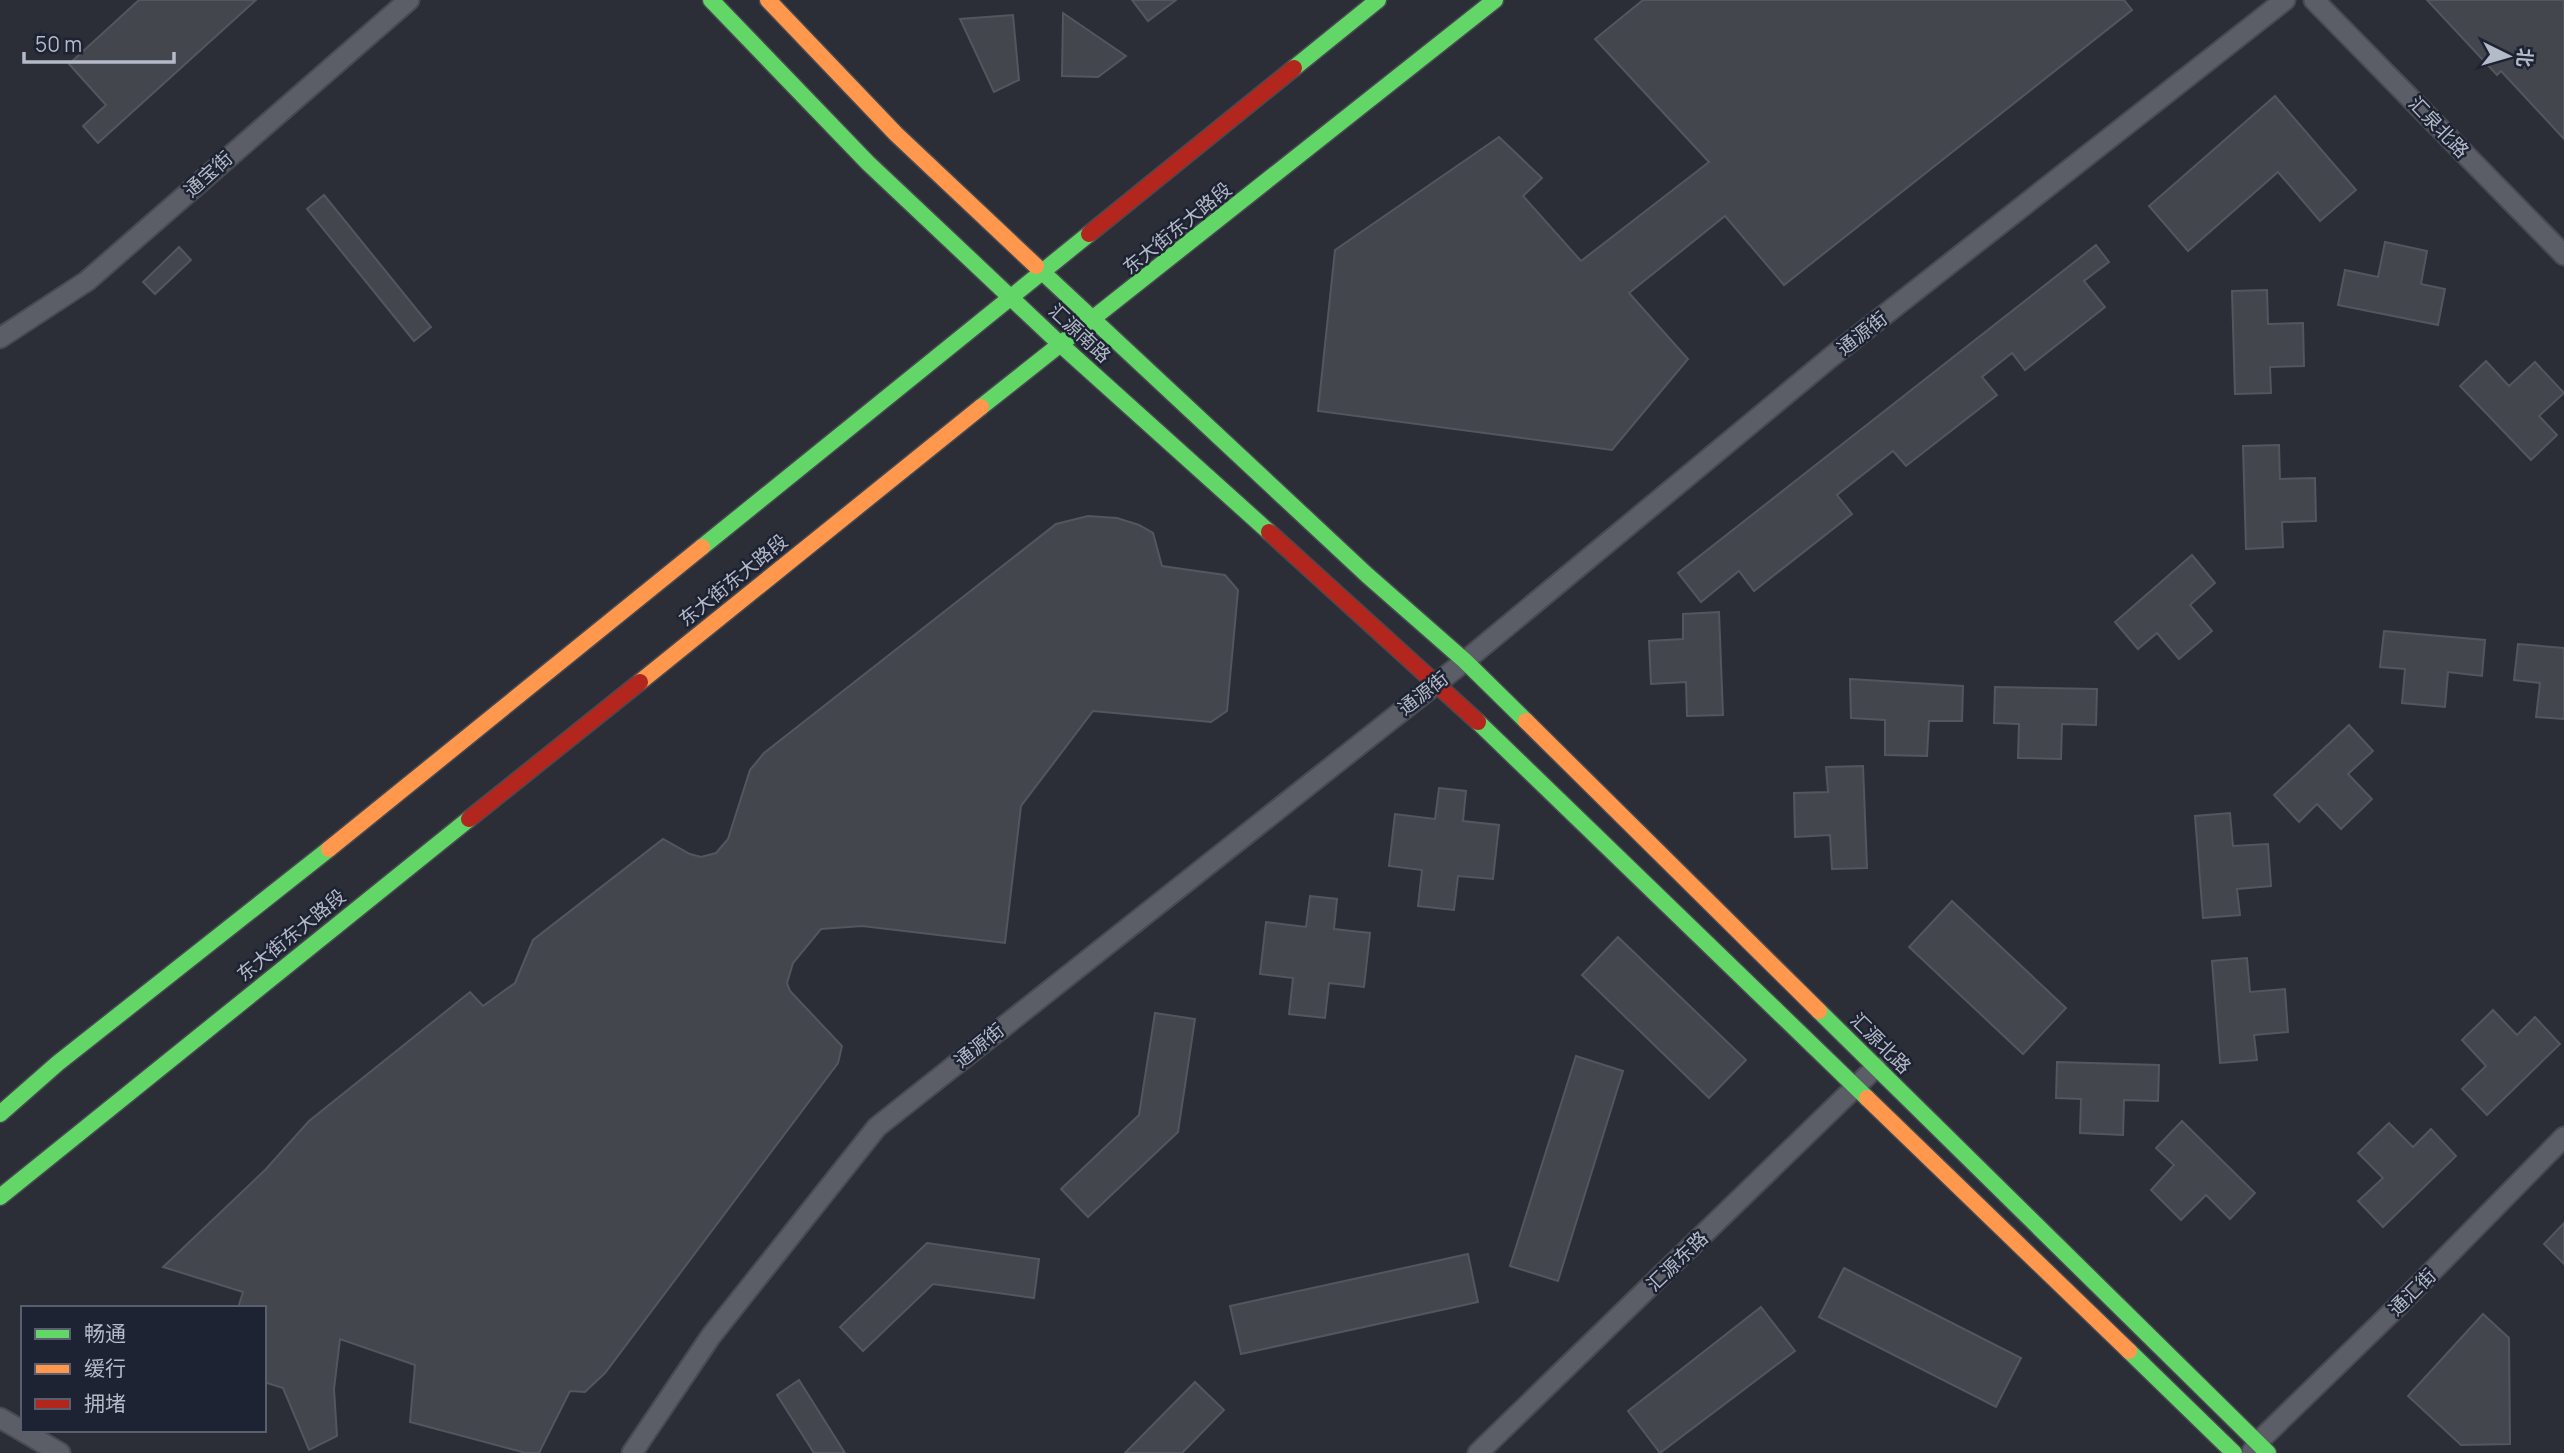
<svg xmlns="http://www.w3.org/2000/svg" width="2564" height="1453" font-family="Manrope,'Noto Sans SC',sans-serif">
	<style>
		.building { fill: #44464e; stroke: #53565f; stroke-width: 2 }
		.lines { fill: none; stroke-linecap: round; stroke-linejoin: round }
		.street-casing { stroke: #474a50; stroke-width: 23 }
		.fast-casing { stroke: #474a50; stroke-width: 19 }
		.slow-casing { stroke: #474a50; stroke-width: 19 }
		.jam-casing { stroke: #474a50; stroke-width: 19 }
		.street { stroke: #5b5e66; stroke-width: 19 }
		.fast { stroke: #63d668; stroke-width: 16 }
		.slow { stroke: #ff974d; stroke-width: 16 }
		.jam { stroke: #b3261e; stroke-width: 16 }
		.labels { text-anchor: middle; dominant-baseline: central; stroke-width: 5; stroke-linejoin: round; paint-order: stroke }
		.street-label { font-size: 19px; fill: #b5bac9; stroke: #1e2333 }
	</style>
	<rect width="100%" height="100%" fill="#2b2e37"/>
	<g class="building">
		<polygon points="139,0 256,0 98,143 83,126 106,105 69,64"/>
		<polygon points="1132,0 1176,0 1148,21"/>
		<polygon points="1643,0 2124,0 2132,10 1784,285 1725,216 1629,293 1688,359 1612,450 1318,411 1335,250 1499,137 1542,178 1523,196 1581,261 1709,162 1595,39"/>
		<polygon points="2427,0 2564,0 2564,139 2501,71 2497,75"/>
		<polygon points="1063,13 1126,56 1098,77 1062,76"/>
		<polygon points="1013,15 1019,80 994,92 960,19"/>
		<polygon points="2275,96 2356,190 2320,221 2278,172 2188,251 2149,206"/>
		<polygon points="324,195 431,327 414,341 307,209"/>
		<polygon points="2385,242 2427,251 2421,284 2445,289 2438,325 2338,305 2345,270 2378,277"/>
		<polygon points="2096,245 2109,262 2084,281 2105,307 2025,370 2012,353 1982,377 1997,395 1906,466 1893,451 1837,495 1852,514 1754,591 1739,571 1701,602 1678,573"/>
		<polygon points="179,247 191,260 155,294 143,282"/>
		<polygon points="2267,290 2268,324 2303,323 2304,366 2270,367 2271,393 2235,394 2232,291"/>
		<polygon points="2486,361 2509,386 2535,362 2564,393 2539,416 2557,435 2531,460 2460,386"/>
		<polygon points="2279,445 2280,479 2315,478 2316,521 2282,522 2283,547 2246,549 2243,446"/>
		<polygon points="1088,516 1117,518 1139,525 1153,533 1162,566 1225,575 1238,590 1227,711 1211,722 1093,711 1021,806 1005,943 862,926 821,929 793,963 787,983 790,991 842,1046 838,1063 605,1373 585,1392 570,1391 539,1453 526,1453 410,1422 415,1365 340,1339 334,1389 337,1436 309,1450 283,1388 264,1382 264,1308 238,1308 243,1292 163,1267 266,1169 309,1121 470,992 483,1006 515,983 533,940 663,839 690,854 701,857 716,853 728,839 750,770 764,753 1056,524"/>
		<polygon points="2192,555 2215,583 2190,605 2212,631 2179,659 2157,633 2138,649 2115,622"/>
		<polygon points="1719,612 1723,715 1687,716 1686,682 1651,684 1649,641 1683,639 1683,614"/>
		<polygon points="2384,631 2485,640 2482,676 2448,672 2445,707 2402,703 2405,669 2380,667"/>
		<polygon points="2518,644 2564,648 2564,719 2536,717 2540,683 2514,680"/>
		<polygon points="1850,679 1963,686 1962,721 1929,721 1927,756 1885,755 1885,720 1851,718"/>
		<polygon points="1995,687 2097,689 2096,725 2062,724 2061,759 2018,758 2019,724 1994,723"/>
		<polygon points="2349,725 2373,751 2348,774 2372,799 2341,829 2317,804 2299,822 2274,795"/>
		<polygon points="1863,766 1867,868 1832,869 1830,835 1795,837 1794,793 1828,792 1826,767"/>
		<polygon points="1439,788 1466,791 1463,821 1499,825 1493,879 1458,876 1454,910 1418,906 1422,870 1389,866 1395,814 1435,819"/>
		<polygon points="2230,813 2233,846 2268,844 2271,886 2237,889 2240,915 2203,918 2195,816"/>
		<polygon points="1310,896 1337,899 1334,929 1370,933 1364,987 1329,983 1325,1018 1289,1014 1293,978 1260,974 1266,922 1306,927"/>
		<polygon points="1952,901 2066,1008 2023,1054 1909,947"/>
		<polygon points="1618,937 1746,1060 1709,1098 1582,975"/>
		<polygon points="2247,958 2250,992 2285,989 2288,1032 2254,1035 2257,1060 2220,1063 2212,961"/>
		<polygon points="2493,1010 2517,1035 2535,1017 2560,1044 2487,1115 2462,1089 2486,1066 2462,1040"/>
		<polygon points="1155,1013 1195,1019 1178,1132 1088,1217 1061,1189 1139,1115"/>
		<polygon points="1576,1056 1623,1071 1558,1281 1510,1266"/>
		<polygon points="2057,1062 2159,1065 2158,1101 2124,1100 2123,1135 2080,1133 2081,1099 2056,1098"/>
		<polygon points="2182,1121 2255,1193 2230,1219 2206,1195 2181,1220 2151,1190 2174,1165 2156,1148"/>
		<polygon points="2389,1123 2413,1147 2431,1129 2456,1156 2383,1227 2358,1201 2383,1178 2358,1153"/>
		<polygon points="2564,1223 2564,1264 2544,1244"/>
		<polygon points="927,1243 1039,1259 1034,1298 933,1284 863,1351 840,1327"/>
		<polygon points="1468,1254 1478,1302 1241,1354 1230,1306"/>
		<polygon points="1844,1268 2021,1358 1996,1407 1819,1317"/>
		<polygon points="1761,1307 1795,1351 1660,1453 1628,1411"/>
		<polygon points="2483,1314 2509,1338 2510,1444 2461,1445 2408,1396"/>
		<polygon points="799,1380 845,1453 814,1453 777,1395"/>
		<polygon points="1195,1382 1224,1410 1182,1453 1125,1453"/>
	</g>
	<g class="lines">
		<defs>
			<g id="street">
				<polyline points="2314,0 2564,255"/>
				<polyline points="0,338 87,281 409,0"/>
				<polyline points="0,1418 60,1453"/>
				<polyline points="2252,1452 2257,1443 2397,1307 2564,1137"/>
				<polyline points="632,1453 711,1336 877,1127 1465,661 1831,357 2285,0"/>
				<polyline points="1478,1453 1876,1067"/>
			</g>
			<g id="fast">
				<polyline points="711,0 868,163 1060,344 1269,532"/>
				<polyline points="1294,68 1378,0"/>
				<polyline points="1036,266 1367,575 1465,661 1526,721"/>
				<polyline points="981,407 1495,0"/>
				<polyline points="702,547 1089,234"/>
				<polyline points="1478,722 1867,1098"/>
				<polyline points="1819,1011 2268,1453"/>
				<polyline points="0,1114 58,1063 329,849"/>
				<polyline points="0,1197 469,819"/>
				<polyline points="2129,1351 2234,1453"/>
			</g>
			<g id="slow">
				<polyline points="768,0 896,134 1036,266"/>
				<polyline points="640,682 981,407"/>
				<polyline points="1526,721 1819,1011"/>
				<polyline points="329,849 702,547"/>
				<polyline points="1867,1098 2129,1351"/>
			</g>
			<g id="jam">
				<polyline points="1089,234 1294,68"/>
				<polyline points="1269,532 1478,722"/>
				<polyline points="469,819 640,682"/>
			</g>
		</defs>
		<use href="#street" class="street-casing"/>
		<use href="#fast" class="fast-casing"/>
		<use href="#slow" class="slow-casing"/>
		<use href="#jam" class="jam-casing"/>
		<use href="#street" class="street"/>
		<use href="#fast" class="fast"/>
		<use href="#slow" class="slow"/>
		<use href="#jam" class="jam"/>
	</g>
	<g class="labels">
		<g class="street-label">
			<text transform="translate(2439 127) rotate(46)">汇泉北路</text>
			<text transform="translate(208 174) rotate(-42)">通宝街</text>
			<text transform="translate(1177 228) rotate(-39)">东大街东大路段</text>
			<text transform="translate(1080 333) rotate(43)">汇源南路</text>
			<text transform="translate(1862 333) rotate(-38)">通源街</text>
			<text transform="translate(733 580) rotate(-39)">东大街东大路段</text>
			<text transform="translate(1423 693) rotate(-38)">通源街</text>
			<text transform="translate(291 935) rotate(-39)">东大街东大路段</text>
			<text transform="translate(1881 1043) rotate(45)">汇源北路</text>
			<text transform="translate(979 1045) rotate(-39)">通源街</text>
			<text transform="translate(1677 1261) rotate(-44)">汇源东路</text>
			<text transform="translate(2412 1292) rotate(-45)">通汇街</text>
		</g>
	</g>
	<rect x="21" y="1306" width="245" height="126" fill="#1e2333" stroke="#5a5f6f" stroke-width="2"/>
	<rect x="35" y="1329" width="35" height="10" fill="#63d668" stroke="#5a5f6f" stroke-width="2"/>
	<text x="84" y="1341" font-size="21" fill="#b5bac9">畅通</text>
	<rect x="35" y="1364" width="35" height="10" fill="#ff974d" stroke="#5a5f6f" stroke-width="2"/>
	<text x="84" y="1376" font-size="21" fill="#b5bac9">缓行</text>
	<rect x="35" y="1399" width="35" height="10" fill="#b3261e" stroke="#5a5f6f" stroke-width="2"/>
	<text x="84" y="1411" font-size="21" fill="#b5bac9">拥堵</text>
	<g transform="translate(2508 56) rotate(95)" stroke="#1e2333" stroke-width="5" paint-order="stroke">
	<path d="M0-5L12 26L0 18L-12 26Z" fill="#b5bac9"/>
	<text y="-10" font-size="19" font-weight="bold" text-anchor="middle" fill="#b5bac9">北</text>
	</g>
	<path d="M24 52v10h150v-10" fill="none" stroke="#b5bac9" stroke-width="3.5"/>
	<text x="35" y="52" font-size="21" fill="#b5bac9" stroke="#1e2333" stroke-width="5" paint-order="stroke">50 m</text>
</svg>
